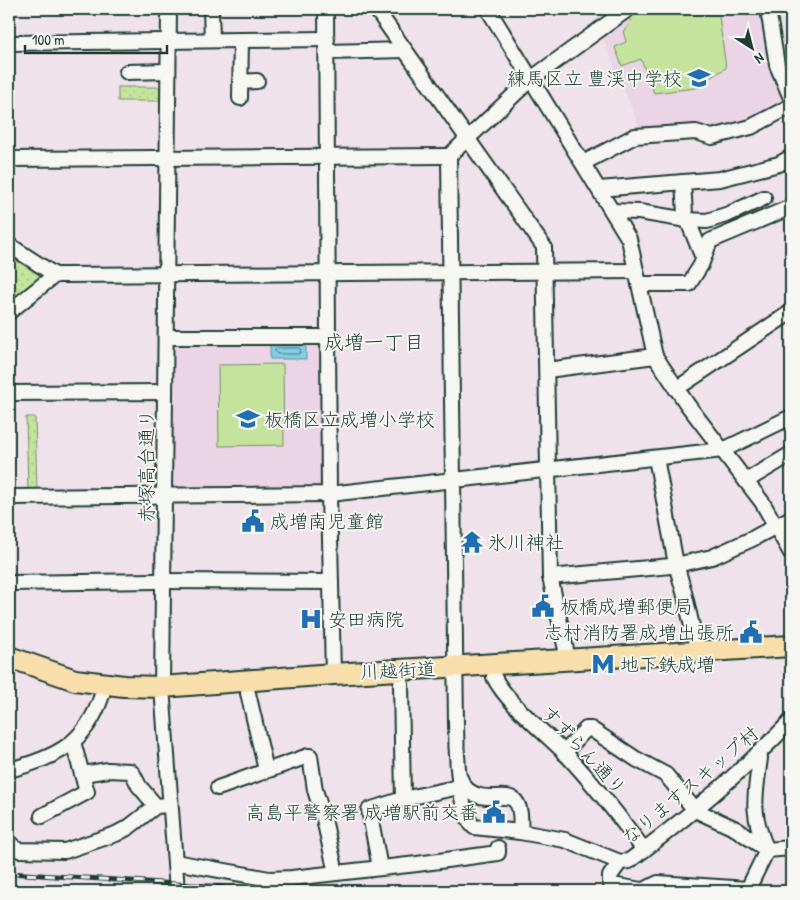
<svg xmlns="http://www.w3.org/2000/svg" width="800" height="900" font-family="'Patrick Hand','Klee One',sans-serif">
	<style>
		.built { fill: #ead4e5 }
		.park { fill: url(#park-dots); stroke: #729068 }
		.pitch { fill: #c4e49d; stroke: #729068 }
		.water { fill: #85cce6; stroke: #5c939f }
		.lines { fill: none; stroke-linecap: round; stroke-linejoin: round }
		.shore { stroke: #48767b; stroke-width: 1 }
		.minor-casing { stroke: #1f3d34; stroke-width: 18 }
		.highway-casing { stroke: #1f3d34; stroke-width: 24 }
		.minor { stroke: #f6f6f2; stroke-width: 14 }
		.highway { stroke: #f8deab; stroke-width: 20 }
		.rail-casing { stroke: #1f3d34; stroke-width: 5 }
		.rail { stroke: #f6f6f2; stroke-width: 3; stroke-dasharray: 9; stroke-linecap: butt }
		.labels { text-anchor: middle; dominant-baseline: central; stroke-width: 4; stroke-linejoin: round; paint-order: stroke }
		.poi-label { font-size: 19px; fill: #1f3d34; stroke: #f6f6f2; text-anchor: start }
		.street-label { font-size: 19px; fill: #1f3d34; stroke: #f6f6f2 }
		.neighbourhood-label { font-size: 20px; fill: #1f3d34; stroke: #f6f6f2 }
	</style>
	<defs>
		<pattern id="park-dots" width="8" height="8" patternUnits="userSpaceOnUse" patternTransform="scale(1.25)"><rect width="8" height="8" fill="#c4e49d"/><path d="M2 2h.1M6 6h.1" fill="none" stroke="#a8c488" stroke-width="1.8" stroke-linecap="round"/></pattern>
	</defs>
	<rect width="100%" height="100%" fill="#efe2ea"/>
	<filter id="ink" filterUnits="userSpaceOnUse"><feTurbulence type="fractalNoise" baseFrequency=".02" numOctaves="2"/><feDisplacementMap in="SourceGraphic" scale="10" xChannelSelector="R" yChannelSelector="G"/><feConvolveMatrix kernelMatrix="1 2 1 2 8 2 1 2 1" color-interpolation-filters="sRGB"/></filter>
	<g filter="url(#ink)">
		<g class="built">
			<polygon points="635,9 764,9 786,104 749,124 714,134 641,131 601,34"/>
			<polygon points="323,340 325,487 176,489 171,485 173,344"/>
		</g>
		<g class="park">
			<rect x="118" y="87" width="42" height="14"/>
			<polygon points="9,249 46,273 9,308"/>
			<polygon points="26,417 35,417 37,492 30,492 28,489"/>
		</g>
		<g class="pitch">
			<polygon points="642,9 718,9 726,68 701,83 701,86 696,88 654,93 641,59 622,66 615,47 626,42 623,31 627,28 633,15"/>
			<polygon points="283,364 284,445 219,446 218,365"/>
		</g>
		<rect class="water" x="270" y="343" width="36" height="16"/>
		<g class="lines">
			<polygon class="shore" points="277,348 299,348 301,351 299,354 277,354 275,350"/>
			<defs>
				<g id="minor">
					<polyline points="169,9 162,687 177,891"/>
					<polyline points="211,9 212,40"/>
					<polyline points="326,9 329,494 333,674"/>
					<polyline points="376,9 544,247 550,577 568,659"/>
					<polyline points="488,9 629,239 655,356 687,404 762,502 791,553"/>
					<polyline points="768,9 777,65 791,98"/>
					<polyline points="9,43 327,39"/>
					<polyline points="327,52 405,50"/>
					<polyline points="127,72 168,71"/>
					<polyline points="240,82 257,81"/>
					<polyline points="240,98 241,40"/>
					<polyline points="9,159 449,156"/>
					<polyline points="583,163 635,136 696,132 712,137 751,127 791,106"/>
					<polyline points="683,182 685,214 701,253 704,256"/>
					<polyline points="599,189 720,179 779,164 791,157"/>
					<polyline points="612,211 639,212 687,220 707,221 729,214 764,198"/>
					<polyline points="9,245 55,275 63,275 635,271"/>
					<polyline points="639,284 689,284 701,265 710,241 791,207"/>
					<polyline points="9,312 55,275"/>
					<polyline points="166,337 329,337"/>
					<polyline points="547,370 655,356"/>
					<polyline points="676,389 791,312"/>
					<polyline points="9,393 165,392"/>
					<polyline points="656,458 676,564 684,592 698,652"/>
					<polyline points="746,481 791,454"/>
					<polyline points="9,497 329,494 723,450 791,417"/>
					<polyline points="550,577 671,566 712,557 752,539 791,518"/>
					<polyline points="9,583 156,581 331,582"/>
					<path d="M494 677C506 702 543 731 564 752 593 783 619 816 644 850"/>
					<polyline points="401,683 403,799"/>
					<polyline points="248,693 266,770"/>
					<polyline points="564,753 586,729 591,729 636,759 666,775 695,810 736,829 767,850 747,891"/>
					<path d="M757 754 760 758C755 797 750 812 767 850L791 848"/>
					<path d="M9 770C55 758 86 744 102 695"/>
					<polyline points="83,774 108,770 130,771 133,774 139,786 156,806"/>
					<path d="M460 778C462 783 465 788 469 791 493 809 525 775 520 832L474 827C458 813 456 746 456 724L449 156 531 79 628 9"/>
					<polyline points="218,788 308,756 310,756 315,790 324,819 336,873"/>
					<polyline points="42,816 87,792 73,742"/>
					<path d="M520 832 565 840 620 862 629 861C687 818 742 772 791 721"/>
					<polyline points="12,845 14,848 19,850 65,851 116,834 129,827 156,806 170,805"/>
					<polyline points="175,862 269,879 292,878 417,864 498,853 498,848"/>
					<polyline points="620,862 610,876 610,882 612,885 641,890 646,889 658,883 748,889"/>
					<polyline points="380,868 369,810 403,799 464,786"/>
				</g>
				<polyline id="highway" points="9,657 75,680 124,686 162,687 333,674 791,646"/>
			</defs>
			<use href="#minor" class="minor-casing"/>
			<use href="#highway" class="highway-casing"/>
			<use href="#minor" class="minor"/>
			<use href="#highway" class="highway"/>
			<defs>
				<polyline id="rail" points="9,873 284,891"/>
			</defs>
			<use href="#rail" class="rail-casing"/>
			<use href="#rail" class="rail"/>
		</g>
	</g>
	<defs>
		<symbol id="school-bare" viewBox="-9 -9 18 18"><path d="M0-5L7-2L0 1L-7-2ZM-4 1L0 2.5L4 1V4Q0 6-4 4Z" fill="#1f6fb2" stroke="#f6f6f2" stroke-width="2.5" paint-order="stroke"/></symbol>
		<symbol id="civic-bare" viewBox="-9 -9 18 18"><path d="M-.6-6.5H3V-4.5H.6V-3L4-1V1h2V6H-6V1h2V-1L-.6-3ZM-1.2 2.5V6h2.4V2.5Z" fill="#1f6fb2" stroke="#f6f6f2" stroke-width="2.5" paint-order="stroke"/></symbol>
		<symbol id="temple-bare" viewBox="-9 -9 18 18"><path d="M0-6L5-2H3V0L6.5 2.5H4V6H1.5V3h-3V6H-4V2.5H-6.5L-3 0V-2H-5Z" fill="#1f6fb2" stroke="#f6f6f2" stroke-width="2.5" paint-order="stroke"/></symbol>
		<symbol id="hospital-bare" viewBox="-9 -9 18 18"><path d="M-5-5h3v3.5h4V-5h3V5h-3V1.5h-4V5h-3Z" fill="#1f6fb2" stroke="#f6f6f2" stroke-width="2.5" paint-order="stroke"/></symbol>
		<symbol id="metro-bare" viewBox="-9 -9 18 18"><path d="M-5.5 5V-5H-3L0 0L3-5H5.5V5H3V-.5L0 4L-3-.5V5Z" fill="#1f6fb2" stroke="#f6f6f2" stroke-width="2.5" paint-order="stroke"/></symbol>
	</defs>
	<g fill-rule="evenodd">
		<use href="#school-bare" x="683" y="62" width="32" height="32"/>
		<use href="#school-bare" x="232" y="403" width="32" height="32"/>
		<use href="#civic-bare" x="237" y="505" width="32" height="32"/>
		<use href="#temple-bare" x="456" y="526" width="32" height="32"/>
		<use href="#civic-bare" x="527" y="590" width="32" height="32"/>
		<use href="#hospital-bare" x="295" y="603" width="32" height="32"/>
		<use href="#civic-bare" x="735" y="616" width="32" height="32"/>
		<use href="#metro-bare" x="587" y="648" width="32" height="32"/>
		<use href="#civic-bare" x="478" y="796" width="32" height="32"/>
	</g>
	<g class="labels">
		<g class="poi-label">
			<text x="682" y="78" text-anchor="end">練馬区立 豊渓中学校</text>
			<text x="264" y="419">板橋区立成増小学校</text>
			<text x="270" y="521">成増南児童館</text>
			<text x="488" y="542">氷川神社</text>
			<text x="560" y="606">板橋成増郵便局</text>
			<text x="328" y="619">安田病院</text>
			<text x="734" y="632" text-anchor="end">志村消防署成増出張所</text>
			<text x="620" y="664">地下鉄成増</text>
			<text x="478" y="812" text-anchor="end">高島平警察署 成増駅前交番</text>
		</g>
		<g class="street-label">
			<text transform="translate(146 466) rotate(-90)">赤塚高台通り</text>
			<text transform="translate(398 670) rotate(-3)">川越街道</text>
			<text transform="translate(584 750) rotate(47)">すずらん通り</text>
			<text transform="translate(690 785) rotate(-40)">なりますスキップ村</text>
		</g>
		<g class="neighbourhood-label">
			<text x="374" y="341">成増一丁目</text>
		</g>
	</g>
	<rect width="800" height="900" fill="none" stroke="#f6f6f2" stroke-width="30"/>
	<rect x="15" y="15" width="770" height="870" fill="none" stroke="#1f3d34" stroke-width="2" filter="url(#ink)"/>
	<g transform="translate(752 48) rotate(144)" stroke="#f6f6f2" stroke-width="4" paint-order="stroke">
	<path d="M0-4L9 19L0 12L-9 19Z" fill="#1f3d34"/>
	<text y="-8" font-size="14" font-weight="bold" text-anchor="middle" fill="#1f3d34">N</text>
	</g>
	<path d="M25 45v8h142v-8" fill="none" stroke="#1f3d34" stroke-width="2.5"/>
	<text x="32" y="45" font-size="15" fill="#1f3d34" stroke="#f6f6f2" stroke-width="4" paint-order="stroke">100 m</text>
</svg>
